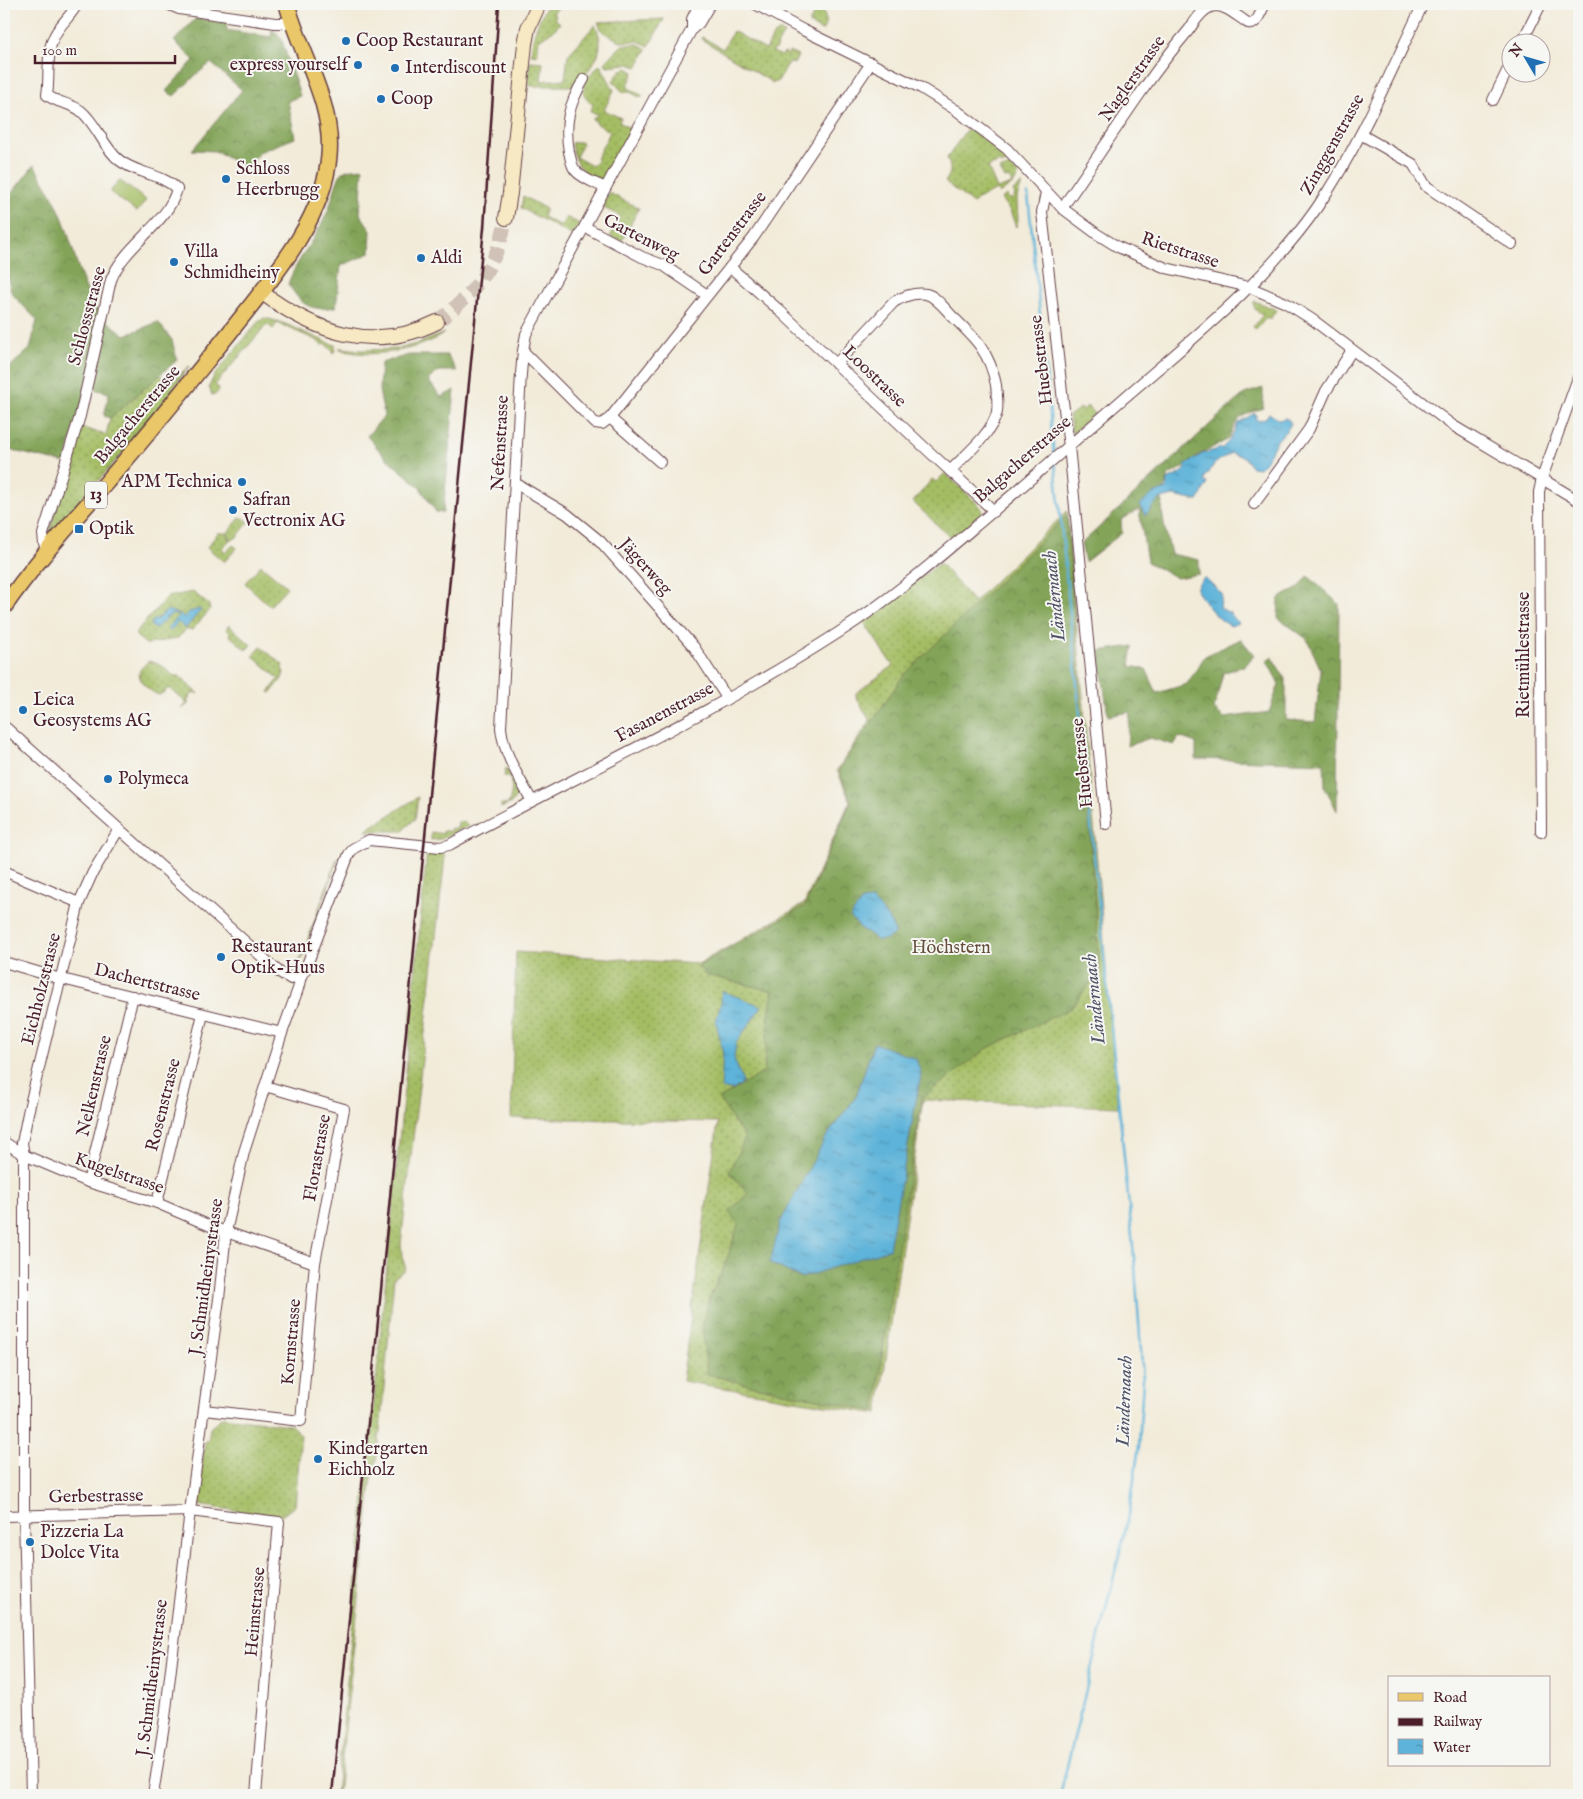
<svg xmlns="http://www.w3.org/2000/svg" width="1583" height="1799" font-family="'IM FELL English',serif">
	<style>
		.grass { fill: url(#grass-dots); stroke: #776e47 }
		.forest { fill: url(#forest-crowns); stroke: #666242; fill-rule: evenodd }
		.pitch { fill: #a4bd63; stroke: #776e47 }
		.water { fill: url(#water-ripples); stroke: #546982 }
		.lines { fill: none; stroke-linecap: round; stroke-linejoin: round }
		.stream { stroke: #5db3d9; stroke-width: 2.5 }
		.secondary-tunnel { stroke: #d0c2b6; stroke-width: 14; stroke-dasharray: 14 7; stroke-linecap: butt }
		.street-casing { stroke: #633e45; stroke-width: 12 }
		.secondary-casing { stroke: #633e45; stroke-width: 16 }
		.primary-casing { stroke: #633e45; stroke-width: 18 }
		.street { stroke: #fff; stroke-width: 10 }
		.secondary { stroke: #f7e9c3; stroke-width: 14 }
		.primary { stroke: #eac769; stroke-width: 15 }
		.rail { stroke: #4a1f2b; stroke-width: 2.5 }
		.poi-dot { fill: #1f6fb2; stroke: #f6f6f2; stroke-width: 2 }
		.labels { text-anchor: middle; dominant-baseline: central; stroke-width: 4; stroke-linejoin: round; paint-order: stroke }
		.shield { fill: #f6f6f2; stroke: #7e6067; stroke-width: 1 }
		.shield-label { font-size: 16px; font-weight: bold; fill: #4a1f2b }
		.poi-label { font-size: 18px; fill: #4a1f2b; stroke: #f6f6f2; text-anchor: start }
		.street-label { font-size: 18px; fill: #4a1f2b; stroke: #f6f6f2 }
		.park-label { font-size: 18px; fill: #654e3c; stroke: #f6f6f2 }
		.water-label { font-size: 19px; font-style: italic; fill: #515368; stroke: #f6f6f2 }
	</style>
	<defs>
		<pattern id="grass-dots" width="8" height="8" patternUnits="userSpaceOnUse" patternTransform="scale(1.25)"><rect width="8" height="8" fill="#a4bd63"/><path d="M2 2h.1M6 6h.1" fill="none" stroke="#889952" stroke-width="1.8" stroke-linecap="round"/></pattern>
		<pattern id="forest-crowns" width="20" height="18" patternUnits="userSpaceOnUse" patternTransform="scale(1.25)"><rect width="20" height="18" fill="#83a459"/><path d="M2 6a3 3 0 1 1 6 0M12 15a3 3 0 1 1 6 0" fill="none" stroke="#6d854a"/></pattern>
		<pattern id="water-ripples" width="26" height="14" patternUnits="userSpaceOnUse" patternTransform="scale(1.25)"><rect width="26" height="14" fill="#5db3d9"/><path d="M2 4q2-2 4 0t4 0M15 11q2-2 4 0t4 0" fill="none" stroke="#4f91b0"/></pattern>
	</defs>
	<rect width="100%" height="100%" fill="#f6f6f2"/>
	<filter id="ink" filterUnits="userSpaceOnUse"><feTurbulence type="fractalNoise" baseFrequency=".02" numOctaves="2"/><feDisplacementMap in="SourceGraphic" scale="10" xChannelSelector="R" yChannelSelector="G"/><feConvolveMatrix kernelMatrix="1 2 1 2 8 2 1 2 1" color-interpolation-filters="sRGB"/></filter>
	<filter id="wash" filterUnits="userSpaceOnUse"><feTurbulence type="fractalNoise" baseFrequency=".0096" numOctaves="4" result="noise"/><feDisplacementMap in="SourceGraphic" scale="20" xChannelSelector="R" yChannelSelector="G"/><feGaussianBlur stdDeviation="1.12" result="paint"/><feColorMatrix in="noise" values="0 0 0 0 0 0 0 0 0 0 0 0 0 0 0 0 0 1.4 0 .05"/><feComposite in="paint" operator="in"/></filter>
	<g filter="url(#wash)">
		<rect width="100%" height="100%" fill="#f2ebd9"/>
		<g class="grass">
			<path d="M548 4H562L553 13 556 16 554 18 560 23 555 29 539 40 537 55 531 54C532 37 538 19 548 4Z"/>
			<polygon points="801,4 813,4 822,9 827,22 822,31 809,24 815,11"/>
			<polygon points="664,19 649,46 638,41 621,42 602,31 598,22"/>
			<path d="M595 25C609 52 591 66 576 86H528L530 61 543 62 541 81 565 79 568 55Z"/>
			<polygon points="733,31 766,50 773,36 780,31 784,33 775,50 773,50 773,52 782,56 784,53 788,55 789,52 798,56 794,64 789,62 778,81 773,83 701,39 702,37 723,49"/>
			<polygon points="638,44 647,49 637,67 628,64 607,66 605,63 622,45"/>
			<path d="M600 64 614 90 604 110 621 118 619 122 631 129 604 180C599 180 596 179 592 177 577 169 575 158 571 143L581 142 582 145 576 157 592 166 598 160 596 159 610 132 596 123V121L592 119 598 114 590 112 593 105C573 88 587 79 600 64Z"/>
			<polygon points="627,68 634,72 627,87 643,96 641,98 628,91 623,92 613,81 621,70"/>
			<path d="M966 130H973L1009 159V162L1001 165 1000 162 988 167 997 189 1012 184 1009 178 1005 179 1000 170 1010 166 1019 175 1014 183 999 194 997 190 979 198 973 204 945 182C952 172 951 169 947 158Z"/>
			<polygon points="1022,184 1017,198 1018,221 1016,227 1010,211 1001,199 1007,195 1008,199 1013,199 1015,195 1013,191"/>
			<polygon points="609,193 639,208 622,241 610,237 620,216 604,208 603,204"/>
			<polygon points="523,196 546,209 543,217 561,226 566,217 578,223 579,225 573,236 521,208"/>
			<polygon points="1255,301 1277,310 1270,319 1267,317 1256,330 1253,327 1263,315 1255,309 1253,303"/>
			<path d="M264 318C288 322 311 337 335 345V351L332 354 333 351 325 344 323 346 316 340 277 323 273 329 267 324 215 385 220 389 215 395H212L209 387 214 376 257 323Z"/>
			<path d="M444 333C425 350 360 361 339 348L362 350 395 349 416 344Z"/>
			<polygon points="189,366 153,418 55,531 49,535 78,431 83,428 106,435 110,418 160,375 169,381 175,379"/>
			<polygon points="1087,406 1095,414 1072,434 1069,416 1080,408 1083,410"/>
			<polygon points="945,473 979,505 982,509 982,514 952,539 913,502 932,479 936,482"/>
			<polygon points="1067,511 1118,1107 923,1100 878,1414 682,1381 718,1122 511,1118 516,952 698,964 804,904 850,801 837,770 870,721 856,697 856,693 893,666 863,621 940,563 974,602"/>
			<polygon points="240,518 244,518 249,522 236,538 230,540 228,532"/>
			<polygon points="218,533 227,533 229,541 222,548 226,552 233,545 237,548 224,562 207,547"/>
			<polygon points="261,565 287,587 270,606 245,583"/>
			<polygon points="193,592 209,605 210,610 192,630 186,630 178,638 149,644 146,644 136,636 136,632 167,597"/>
			<polygon points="229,625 251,645 246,650 229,635 230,633 226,629"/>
			<polygon points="261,647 283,665 282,669 284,672 282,679 271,693 269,692 279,679 253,656"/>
			<path d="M148 661C159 661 166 670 174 676H179L198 693 197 694 194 692 187 701 189 703 182 709 187 703 169 688 162 694 158 695C150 691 136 681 140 670 142 667 146 664 148 661Z"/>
			<path d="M506 768 516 788 517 795 512 803 501 808V804L507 805C512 798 513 785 509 777L504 776Z"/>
			<polygon points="418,797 415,819 402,831 366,831 366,830"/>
			<polygon points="458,822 465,822 469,826 441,839 431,840 431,832 443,834 443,831 450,831 451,828 457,829"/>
			<polygon points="427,851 442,851 445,857 401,1244 402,1257 406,1269 394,1278 379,1442 377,1459 372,1475 338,1795 336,1795"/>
			<polygon points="339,856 302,959 299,963 337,859"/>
			<polygon points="222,1417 291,1425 301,1435 295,1506 280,1517 197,1505 205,1441 208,1441 210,1428"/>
		</g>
		<g class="forest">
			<polygon points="196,18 228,23 226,30 271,37 272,30 277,33 281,38 300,96 288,101 295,138 259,152 248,169 215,151 192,150 242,90 211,63 197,74 174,96 166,91 194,60 174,41"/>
			<path d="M34 165C42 179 51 192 57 205 74 240 77 285 102 315 108 323 118 329 125 335L158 322 172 340 177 360 110 418 104 416 109 393 94 389H86L65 463 9 450 4 446V372L30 349 37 320 12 294 4 265V203Z"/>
			<path d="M363 168 360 214 371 230 370 253 341 266 336 307C308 311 303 306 288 284 297 258 316 239 327 213 330 207 338 176 341 174 346 168 355 169 363 168Z"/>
			<polygon points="409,355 447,355 457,371 439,371 428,380 441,397 455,390 443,513 436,512 419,486 385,457 367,436 384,416 379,390 381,363"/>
			<path d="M1263 388V408C1241 416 1237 416 1229 439L1200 454 1186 466 1169 475C1156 505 1164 523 1171 554L1199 560V574L1177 578 1147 562 1139 509 1121 520 1122 533 1085 562 1081 544 1219 416 1244 394Z"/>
			<path d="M1067 515 1100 970 1071 1008 986 1049 922 1098 888 1312 875 1411 745 1384 707 1374 702 1327 709 1299 726 1262 738 1225 729 1212 748 1193 729 1172 745 1138 719 1099 764 1072 768 1022 773 991 705 975 698 966 805 906 851 801 839 770 903 676ZM884 912 895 933 877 941 873 936ZM874 1043 831 1267 801 1278 826 1137 856 1097Z"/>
			<polygon points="1308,576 1339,604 1337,811 1325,787 1324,763 1196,759 1196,743 1179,737 1174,745 1150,738 1127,746 1130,712 1108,716 1099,651 1133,646 1130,666 1146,669 1157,693 1187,684 1205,656 1241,639 1254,655 1246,665 1223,673 1214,709 1224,718 1269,712 1279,684 1267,661 1272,657 1286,680 1286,720 1315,722 1321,670 1307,639 1278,618 1279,598 1299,588"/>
		</g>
		<polygon class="pitch" points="119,180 146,200 137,212 110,192"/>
		<g class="water">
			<path d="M1255 413 1257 415 1255 419 1260 421 1261 419 1264 420 1269 413C1275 417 1278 422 1285 418L1289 420 1291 424C1287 432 1279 436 1275 444 1270 453 1267 461 1259 468L1252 467 1244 457 1231 453C1222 459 1213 462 1209 473L1206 475 1204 481 1207 483V486C1202 490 1202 496 1198 501L1173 496 1158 500 1145 516 1140 505 1153 494 1166 489 1167 480 1180 474 1186 469 1185 465 1202 454 1222 448 1230 440 1238 423Z"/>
			<path d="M1205 577 1222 594 1220 608 1230 613 1238 623 1231 626C1213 617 1208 605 1196 590L1198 584Z"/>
			<path d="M200 609 201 610 185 629 178 622 171 630H168L169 626 180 616 172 614C166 617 160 625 155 629L150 625 153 620H156L168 610 185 617 189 612Z"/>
			<path d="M872 900C882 910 891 920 895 933L887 939 877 941 872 936 861 929 850 917 862 901Z"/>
			<polygon points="722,991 762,1006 736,1043 734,1058 743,1083 733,1090 721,1089 723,1054 716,1021 721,1003"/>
			<polygon points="874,1043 916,1059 921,1074 889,1249 801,1278 770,1263 780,1223 826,1137 856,1097"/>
		</g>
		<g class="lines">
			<g class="stream">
				<polyline points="1028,194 1054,455"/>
				<polyline points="1055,463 1135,1267 1143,1379 1139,1446 1129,1515 1060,1795"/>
			</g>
		</g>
	</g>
	<g filter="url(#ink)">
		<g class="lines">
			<path class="secondary-tunnel" d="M437 322C475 293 498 265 506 218"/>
			<defs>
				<g id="street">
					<polyline points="167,4 179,9 275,23 292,23"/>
					<polyline points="755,4 803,30 921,88 956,110 1007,149 1062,208 1097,234 1118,247 1166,268 1249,287 1286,303 1313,320 1452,425 1579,501"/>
					<polyline points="692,29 692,19 699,4"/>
					<polyline points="1522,42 1541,4"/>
					<path d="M584 79C569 104 564 123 569 152 571 159 571 165 575 170 582 179 596 183 605 188"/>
					<polyline points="1493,100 1510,65"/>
					<polyline points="1362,135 1413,164 1426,186 1512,244"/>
					<polyline points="1046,192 1042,212 1063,401 1069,446 1106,824"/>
					<path d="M1062 208C1104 149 1142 85 1188 31 1194 23 1201 10 1211 7 1223 2 1238 17 1248 23L1252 24 1257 20 1265 4"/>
					<polyline points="585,227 642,257 663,265 707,295"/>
					<polyline points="730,267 779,310 923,446 994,511"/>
					<polyline points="523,351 595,423 602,424 610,418 754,237 871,63"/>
					<path d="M836 364 894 302C904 296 914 292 926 294 936 296 945 309 952 316 975 338 990 352 996 385 997 393 998 404 997 412 992 434 965 455 950 471"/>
					<polyline points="610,418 660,462"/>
					<polyline points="515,483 567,514 600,541 694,647 727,698"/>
					<polyline points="1254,504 1309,429 1326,391 1352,350"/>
					<path d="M47 550 44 544 43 534 80 416 111 280C125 244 167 225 177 189 161 173 136 174 119 160 103 147 97 124 81 111 71 103 56 103 47 95 50 78 46 54 53 39 58 25 71 17 77 4"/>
					<polyline points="4,726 279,972 291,979 301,976"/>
					<path d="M532 801C519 778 504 755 501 728L521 374 523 351 526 334 692 29 699 23 710 4"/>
					<polyline points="1541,832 1539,492 1542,478 1579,375"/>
					<polyline points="4,871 79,903"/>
					<polyline points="4,962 54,977 282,1033"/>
					<polyline points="265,1086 344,1109 315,1263"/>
					<polyline points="4,1142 24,1155 88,1182 157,1203 215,1228 315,1263 301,1421 204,1410"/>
					<polyline points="88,1182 133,996"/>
					<polyline points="157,1203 203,1014"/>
					<polyline points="4,1516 190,1511 279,1522 256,1795"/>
					<polyline points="31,1795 24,1515 24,1155 22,1143 28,1113 79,903 93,872 119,829"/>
					<path d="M153 1795 165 1718 190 1511 219 1299 226 1232 244 1152 282 1033 298 989 301 976 305 970 349 854 354 848 369 840 440 847 449 845C579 775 714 713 838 633 890 600 937 559 984 519 1031 479 1077 439 1124 398 1191 340 1265 282 1316 209 1360 145 1390 73 1423 4"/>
				</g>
				<g id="secondary">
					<polyline points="506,218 510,193 525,44 528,28 539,4"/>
					<path d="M261 292C315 332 373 354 437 322"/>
				</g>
				<path id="primary" d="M4 607C38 558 79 515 117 470 156 425 193 378 230 332 269 282 324 221 329 156 334 102 300 54 287 4"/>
			</defs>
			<use href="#street" class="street-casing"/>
			<use href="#secondary" class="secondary-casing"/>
			<use href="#primary" class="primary-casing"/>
			<use href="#street" class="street"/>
			<use href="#secondary" class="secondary"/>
			<use href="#primary" class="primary"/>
			<polyline class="rail" points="332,1795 484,228 499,4"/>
		</g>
	</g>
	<g class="poi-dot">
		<circle cx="346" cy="41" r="5"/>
		<circle cx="358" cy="65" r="5"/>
		<circle cx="395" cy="68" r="5"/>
		<circle cx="381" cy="99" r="5"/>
		<circle cx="226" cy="179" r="5"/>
		<circle cx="421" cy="258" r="5"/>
		<circle cx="174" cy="262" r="5"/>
		<circle cx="242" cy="482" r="5"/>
		<circle cx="233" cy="510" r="5"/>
		<rect x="74" y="524" width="10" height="10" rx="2.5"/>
		<circle cx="23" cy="710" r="5"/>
		<circle cx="108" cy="779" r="5"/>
		<circle cx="221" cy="957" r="5"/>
		<circle cx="318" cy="1459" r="5"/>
		<circle cx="30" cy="1542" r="5"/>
	</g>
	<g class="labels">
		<rect class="shield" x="85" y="481.5" width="22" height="27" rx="4"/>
		<g class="shield-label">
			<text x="96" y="495">13</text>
		</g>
		<g class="poi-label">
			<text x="356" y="41">Coop Restaurant</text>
			<text x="348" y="65" text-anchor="end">express yourself</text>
			<text x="405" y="68">Interdiscount</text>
			<text x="391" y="99">Coop</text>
			<text x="236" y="169">Schloss<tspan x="236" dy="21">Heerbrugg</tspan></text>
			<text x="184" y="252">Villa<tspan x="184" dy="21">Schmidheiny</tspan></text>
			<text x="431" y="258">Aldi</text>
			<text x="232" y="482" text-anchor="end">APM Technica</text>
			<text x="243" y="500">Safran<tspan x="243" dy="21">Vectronix AG</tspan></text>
			<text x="89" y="529">Optik</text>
			<text x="33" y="700">Leica<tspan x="33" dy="21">Geosystems AG</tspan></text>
			<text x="118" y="779">Polymeca</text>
			<text x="231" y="947">Restaurant<tspan x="231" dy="21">Optik-Huus</tspan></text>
			<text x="328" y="1449">Kindergarten<tspan x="328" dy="21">Eichholz</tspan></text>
			<text x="40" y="1532">Pizzeria La<tspan x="40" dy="21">Dolce Vita</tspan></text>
		</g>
		<g class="street-label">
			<text transform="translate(1133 79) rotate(-55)">Naglerstrasse</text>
			<text transform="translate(1333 145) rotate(-61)">Zinggenstrasse</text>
			<text transform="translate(733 234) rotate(-53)">Gartenstrasse</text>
			<text transform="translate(641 238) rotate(27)">Gartenweg</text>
			<text transform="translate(1180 251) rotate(18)">Rietstrasse</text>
			<text transform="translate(88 316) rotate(-75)">Schlossstrasse</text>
			<text transform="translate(1042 360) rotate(-97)">Huebstrasse</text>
			<text transform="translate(874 377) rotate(44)">Loostrasse</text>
			<text transform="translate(138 415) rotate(-50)">Balgacherstrasse</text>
			<text transform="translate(501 443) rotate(-87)">Nefenstrasse</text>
			<text transform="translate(1023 460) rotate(-41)">Balgacherstrasse</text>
			<text transform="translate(645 567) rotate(48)">Jägerweg</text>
			<text transform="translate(1524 655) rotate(-90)">Rietmühlestrasse</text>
			<text transform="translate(665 713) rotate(-28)">Fasanenstrasse</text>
			<text transform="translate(1083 763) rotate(-96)">Huebstrasse</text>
			<text transform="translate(147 983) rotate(14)">Dachertstrasse</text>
			<text transform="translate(42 989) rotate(-76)">Eichholzstrasse</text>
			<text transform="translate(95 1086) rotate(-77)">Nelkenstrasse</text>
			<text transform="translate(164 1105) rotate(-76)">Rosenstrasse</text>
			<text transform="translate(318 1158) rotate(-80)">Florastrasse</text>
			<text transform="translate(119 1174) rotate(19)">Kugelstrasse</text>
			<text transform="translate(207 1277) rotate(-82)">J. Schmidheinystrasse</text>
			<text transform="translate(292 1342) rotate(-85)">Kornstrasse</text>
			<text transform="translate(96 1497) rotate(-1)">Gerbestrasse</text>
			<text transform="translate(256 1612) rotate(-85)">Heimstrasse</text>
			<text transform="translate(153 1678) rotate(-83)">J. Schmidheinystrasse</text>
		</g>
		<g class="park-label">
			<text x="951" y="948">Höchstern</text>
		</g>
		<g class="water-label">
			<text transform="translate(1055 596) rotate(-96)">Ländernaach</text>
			<text transform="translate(1095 999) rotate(-96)">Ländernaach</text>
			<text transform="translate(1125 1401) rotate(-88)">Ländernaach</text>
		</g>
	</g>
	<rect width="1583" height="1799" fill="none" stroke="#f6f6f2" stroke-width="20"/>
	<rect x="1388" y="1676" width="162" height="90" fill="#f6f6f2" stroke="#b1a0a2"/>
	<rect x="1398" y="1693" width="25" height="8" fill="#eac769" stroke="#b1a0a2"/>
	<text x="1433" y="1702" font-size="15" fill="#4a1f2b">Road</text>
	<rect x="1398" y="1718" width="25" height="8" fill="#4a1f2b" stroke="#b1a0a2"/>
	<text x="1433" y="1726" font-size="15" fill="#4a1f2b">Railway</text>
	<rect x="1398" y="1739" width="25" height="15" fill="url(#water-ripples)" stroke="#b1a0a2"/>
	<text x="1433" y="1752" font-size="15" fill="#4a1f2b">Water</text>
	<g transform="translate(1526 58) rotate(308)"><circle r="24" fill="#f6f6f2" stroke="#b1a0a2"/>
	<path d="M0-4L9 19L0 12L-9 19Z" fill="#1f6fb2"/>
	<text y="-8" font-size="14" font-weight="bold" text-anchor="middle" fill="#4a1f2b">N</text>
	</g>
	<path d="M35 55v8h140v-8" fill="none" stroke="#4a1f2b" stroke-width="2.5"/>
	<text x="42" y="55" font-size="15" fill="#4a1f2b" stroke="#f6f6f2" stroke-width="4" paint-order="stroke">100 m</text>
</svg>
